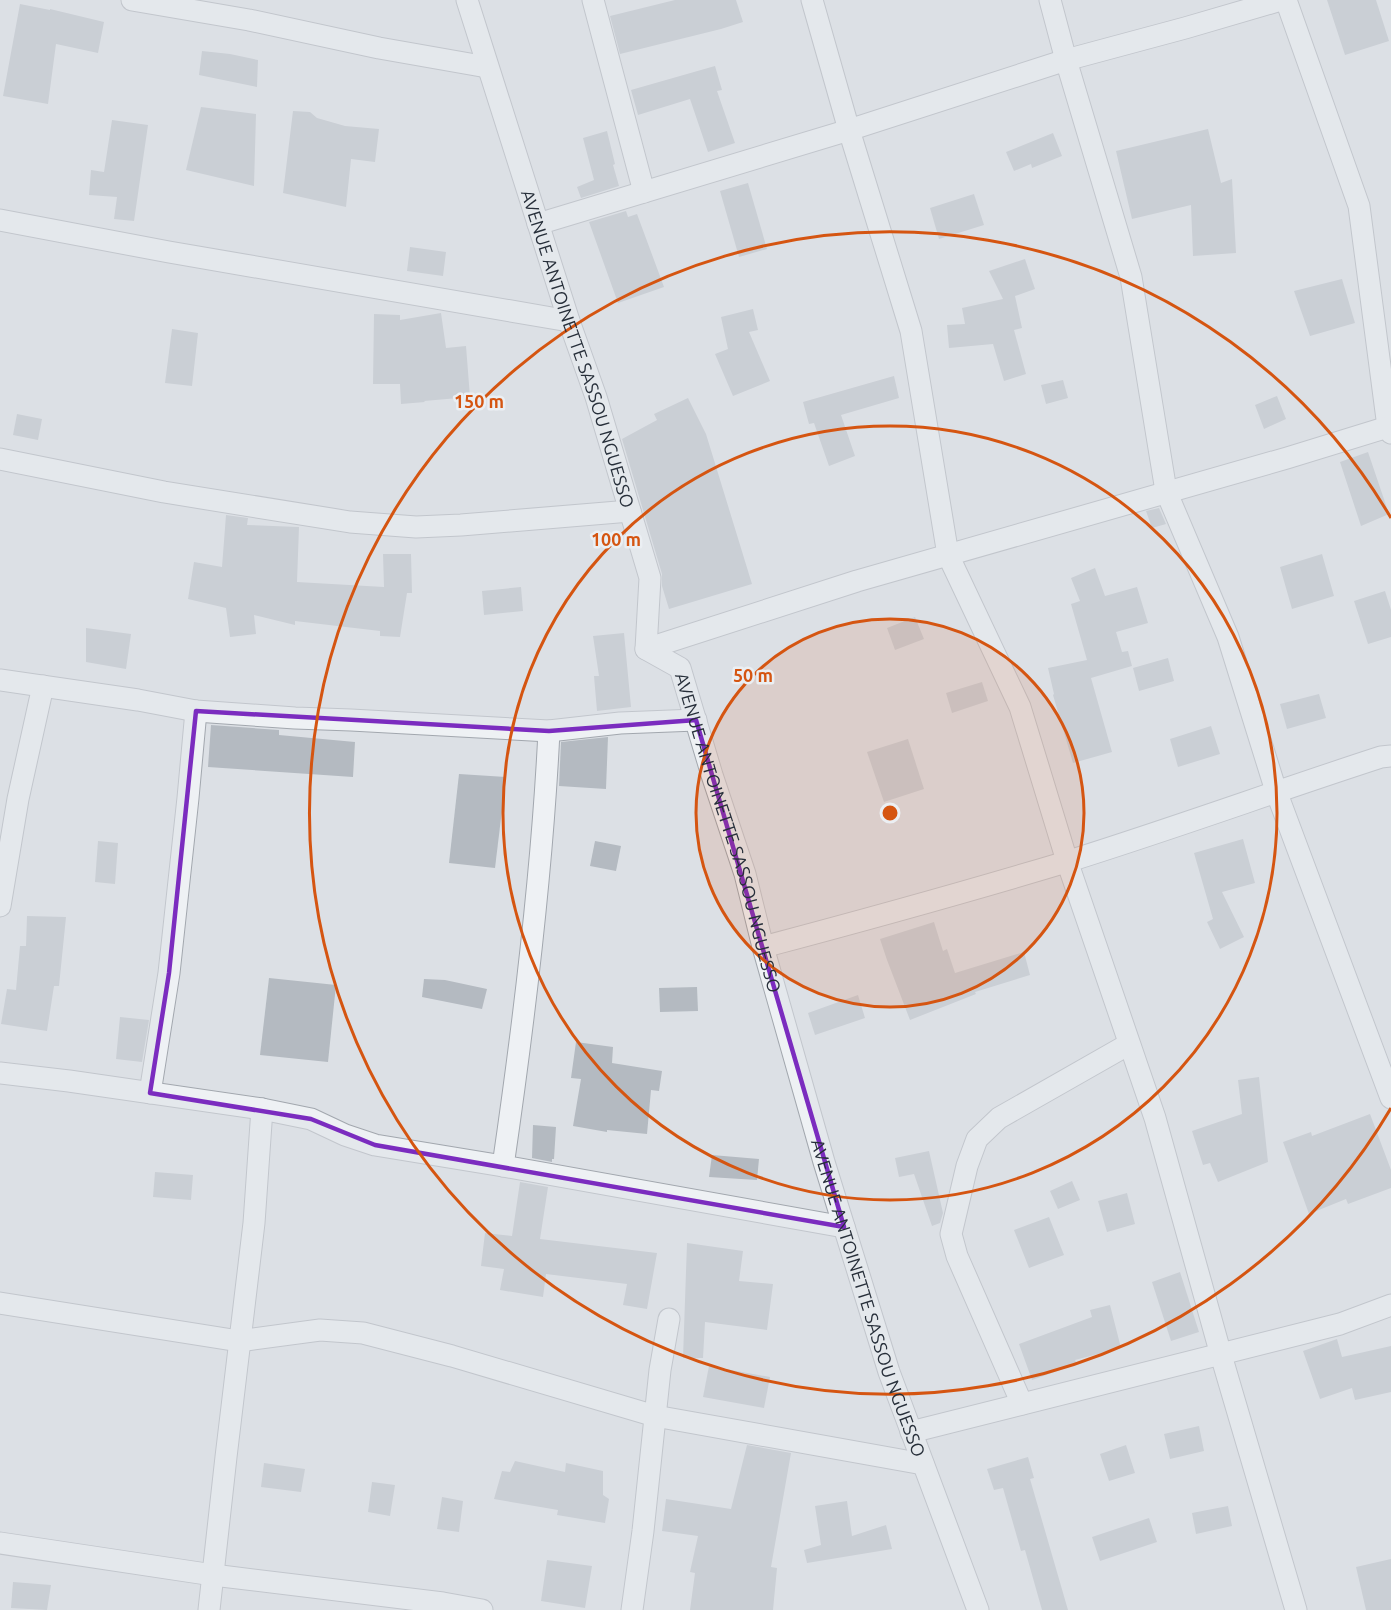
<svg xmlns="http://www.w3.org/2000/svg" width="1391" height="1610" font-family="Ubuntu,sans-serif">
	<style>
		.building { fill: #b4bac1 }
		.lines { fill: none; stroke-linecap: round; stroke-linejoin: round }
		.minor-casing { stroke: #a2a7ae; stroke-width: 23 }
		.minor { stroke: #eef1f4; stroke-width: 21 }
		.marked { fill: none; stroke: #7b2cbf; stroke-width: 4.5; stroke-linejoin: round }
		.ring { fill: none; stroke: #d55511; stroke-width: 3 }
		.labels { text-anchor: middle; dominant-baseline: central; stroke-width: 5; stroke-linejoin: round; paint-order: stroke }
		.street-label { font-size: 18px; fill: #272f3a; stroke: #ebeff3 }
		.centre { fill: #d55511; stroke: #ebeff3; stroke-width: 3 }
		.ring-label { font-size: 18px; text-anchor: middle; font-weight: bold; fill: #d55511; stroke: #ebeff3; stroke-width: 5; stroke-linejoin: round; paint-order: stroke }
	</style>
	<rect width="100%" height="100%" fill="#dce0e5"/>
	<g class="building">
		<polygon points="675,0 736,0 743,22 721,29 620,54 610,16"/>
		<polygon points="1327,0 1376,0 1389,41 1345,55"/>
		<polygon points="20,4 50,10 50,9 104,22 98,53 56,44 48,104 3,96"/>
		<polygon points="202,51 230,54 258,60 257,87 199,75"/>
		<polygon points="715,66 722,90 717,91 735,143 708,152 690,99 638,115 631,90"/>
		<polygon points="201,107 256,114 254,186 186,170"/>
		<polygon points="293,111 310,112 317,118 345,126 379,129 375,162 351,159 346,207 283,193"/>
		<polygon points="112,120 148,125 134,221 114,219 117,197 89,195 91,170 104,172"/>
		<polygon points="1208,129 1221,183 1232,179 1236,253 1193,256 1191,205 1132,219 1116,151"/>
		<polygon points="607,131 615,164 613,165 619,186 581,198 577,187 594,180 583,138"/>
		<polygon points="1053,133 1062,156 1032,168 1031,164 1014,171 1006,152"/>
		<polygon points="748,183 767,249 739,257 720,191"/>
		<polygon points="974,194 984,225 939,239 930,208"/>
		<polygon points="626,211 628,217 637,214 664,287 618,303 589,222"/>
		<polygon points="410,247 446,252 443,276 407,271"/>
		<polygon points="1025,259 1035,289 1015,296 1022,328 1014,330 1026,374 1004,381 993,344 949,348 947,325 965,324 962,308 1003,299 989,271"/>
		<polygon points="1342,279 1355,323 1310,336 1294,291"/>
		<polygon points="753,309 758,330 749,332 770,381 733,396 715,354 728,349 721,317"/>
		<polygon points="441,313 446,348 466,346 470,397 424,401 425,402 401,404 400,384 373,384 374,314 400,315 400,320"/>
		<polygon points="172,329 198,333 192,386 165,383"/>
		<polygon points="894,376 899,398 841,415 855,456 829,466 814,423 809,424 803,402"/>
		<polygon points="1063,380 1068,398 1046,404 1041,385"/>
		<polygon points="1277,396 1286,419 1264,429 1255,405"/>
		<polygon points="688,398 706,434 752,584 669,609 662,586 662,574 622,439 657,420 654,414"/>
		<polygon points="17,414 42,419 38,440 13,435"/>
		<polygon points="1368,452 1389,514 1361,526 1340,462"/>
		<polygon points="1159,508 1166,524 1152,528 1146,511"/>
		<polygon points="226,515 248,518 247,525 299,527 297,582 384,587 383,554 411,554 412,593 407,593 400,637 380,636 380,631 295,621 295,625 254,615 256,634 230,637 226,608 188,599 194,562 222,567"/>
		<polygon points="1322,554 1334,596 1292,609 1280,567"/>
		<polygon points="1095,568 1105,596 1137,587 1148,623 1116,632 1122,652 1128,651 1132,666 1091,678 1112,752 1073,763 1053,695 1054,694 1048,668 1087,660 1071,604 1080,601 1071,578"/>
		<polygon points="521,587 523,611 484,615 482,591"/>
		<polygon points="1385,591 1391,610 1391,637 1368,644 1354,601"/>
		<polygon points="915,617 924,639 895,650 887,628"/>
		<polygon points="86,628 131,634 126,669 86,662"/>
		<polygon points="624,633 631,707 597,711 594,676 599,676 593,636"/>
		<polygon points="1168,658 1174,681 1139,691 1133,668"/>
		<polygon points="982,682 988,701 952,713 946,693"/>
		<polygon points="1319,694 1326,718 1287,729 1280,704"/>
		<polygon points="211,725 279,730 279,735 355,742 353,777 208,767"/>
		<polygon points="1211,726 1220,754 1178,767 1170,739"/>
		<polygon points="608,737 606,789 559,786 561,742"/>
		<polygon points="908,739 924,789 884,802 867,752"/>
		<polygon points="459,774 506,777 495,868 449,863"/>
		<polygon points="1243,839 1255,883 1222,892 1244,937 1220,949 1207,922 1213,919 1194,853"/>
		<polygon points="98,841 118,843 115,884 95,882"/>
		<polygon points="595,841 621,846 616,871 590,866"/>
		<polygon points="27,916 66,917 59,986 54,986 47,1031 1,1024 7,989 16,990 20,946 26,946"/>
		<polygon points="934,922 943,951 947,949 955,973 1024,952 1030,975 975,992 976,994 910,1020 887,960 880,939"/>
		<polygon points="269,978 336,985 328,1062 260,1055"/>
		<polygon points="424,979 445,980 487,989 482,1009 422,997"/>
		<polygon points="697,987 698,1011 660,1012 659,988"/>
		<polygon points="858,995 865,1018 815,1035 808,1013"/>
		<polygon points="120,1017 149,1020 142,1062 116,1059"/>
		<polygon points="576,1042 613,1047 612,1063 662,1071 659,1091 651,1090 647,1134 607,1130 607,1132 573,1126 581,1079 571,1078"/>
		<polygon points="1259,1077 1268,1162 1218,1182 1210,1163 1203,1165 1192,1131 1242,1114 1238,1080"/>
		<polygon points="1370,1114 1391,1170 1391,1188 1348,1204 1346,1199 1309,1214 1283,1142 1311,1132 1312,1136"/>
		<polygon points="533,1125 556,1127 554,1159 552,1159 552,1162 532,1158"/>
		<polygon points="929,1151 943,1213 940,1223 932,1226 914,1174 899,1177 895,1158"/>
		<polygon points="712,1155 759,1159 757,1180 709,1177"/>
		<polygon points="155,1172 193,1175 191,1200 153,1197"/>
		<polygon points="1072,1181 1080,1200 1058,1209 1050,1191"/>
		<polygon points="520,1182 548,1187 540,1239 657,1253 647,1309 623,1305 627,1284 546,1274 543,1297 500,1290 504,1269 481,1266 485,1233 512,1236"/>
		<polygon points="1127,1193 1135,1224 1107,1232 1098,1201"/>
		<polygon points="1049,1217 1064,1255 1029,1268 1014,1230"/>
		<polygon points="687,1243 743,1251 739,1281 773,1284 767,1330 705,1322 703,1358 683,1358"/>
		<polygon points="1180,1272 1199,1332 1171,1341 1152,1282"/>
		<polygon points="1110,1305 1121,1348 1075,1360 1077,1364 1032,1380 1019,1344 1092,1317 1090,1310"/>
		<polygon points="1337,1339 1342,1357 1391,1346 1391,1392 1355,1400 1352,1388 1320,1399 1303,1351"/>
		<polygon points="709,1366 770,1377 764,1408 703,1397"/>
		<polygon points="1199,1426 1204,1451 1170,1459 1164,1434"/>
		<polygon points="747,1445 791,1453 771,1567 777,1568 773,1610 690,1610 695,1573 690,1572 698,1536 662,1531 666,1499 731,1509"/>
		<polygon points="1126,1445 1135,1473 1109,1481 1100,1454"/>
		<polygon points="1028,1457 1034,1478 1030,1479 1068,1610 1042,1610 1025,1550 1021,1551 1003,1488 994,1490 987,1469"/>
		<polygon points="515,1461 565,1472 566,1463 603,1471 603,1495 609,1499 605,1523 557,1515 558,1510 494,1499 502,1471 510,1472"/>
		<polygon points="264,1463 305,1469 301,1492 261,1487"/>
		<polygon points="372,1482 395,1485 390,1516 368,1512"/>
		<polygon points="442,1497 463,1501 459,1532 437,1529"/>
		<polygon points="847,1501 852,1536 886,1525 892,1549 807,1563 804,1550 821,1545 815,1506"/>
		<polygon points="1228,1506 1232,1526 1196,1534 1192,1513"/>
		<polygon points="1149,1518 1157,1542 1100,1561 1092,1537"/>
		<polygon points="1391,1559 1391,1610 1366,1610 1356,1567"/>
		<polygon points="547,1560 592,1566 585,1608 541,1601"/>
		<polygon points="13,1582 51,1585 47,1610 11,1608"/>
	</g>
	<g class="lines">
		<defs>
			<g id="minor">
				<polyline points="132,0 249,20 379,48 487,67"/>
				<path id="s1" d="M467 0 569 321 596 397 650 578 646 649 680 668 712 775 745 874 763 947 824 1162 889 1372 978 1610"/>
				<polyline points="593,0 644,192"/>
				<polyline points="812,0 849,130 911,331 948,555 1020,707 1067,861 1155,1118 1221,1355 1296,1610"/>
				<polyline points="1050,0 1066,60 1131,277 1166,491 1228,637 1276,791 1391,1098"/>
				<polyline points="1286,0 1359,206 1388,427 1391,433"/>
				<polyline points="0,220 169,252 569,321"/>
				<polyline points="538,224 849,130 1066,60 1185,28 1281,0"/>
				<polyline points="0,459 164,492 350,522 416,527 461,525 630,511"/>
				<polyline points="646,649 857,581 1287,458 1391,426"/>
				<polyline points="0,680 138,700 196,711 295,718 351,720 549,731 620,723 696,720"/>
				<polyline points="0,906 18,799 43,686"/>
				<path d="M763 947C865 920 966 892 1066 862 1172 829 1276 791 1381 757L1391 756"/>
				<polyline points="0,1073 69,1081 262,1109 311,1119 345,1135 375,1145 503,1166 844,1227"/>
				<polyline points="150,1093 169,973 188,798 196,711"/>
				<path d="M503 1166C524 1022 542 877 549 731"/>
				<polyline points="0,1303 239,1341 320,1330 363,1333 452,1356 655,1416 923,1464"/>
				<polyline points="1022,1404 957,1256 951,1234 967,1166 977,1139 999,1118 1129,1044"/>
				<polyline points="911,1432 1340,1324 1391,1305"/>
				<polyline points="0,1543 213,1575 443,1603 482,1610"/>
				<polyline points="209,1610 226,1457 254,1223 262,1109"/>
				<polyline points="632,1610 643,1531 660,1370 669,1319"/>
			</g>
		</defs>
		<use href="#minor" class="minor-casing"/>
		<use href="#minor" class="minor"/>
	</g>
	<path d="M0 0H1391V1610H0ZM196 711 549 731 696 720 844 1227 375 1145 311 1119 150 1093 169 973Z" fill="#dce0e5" fill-opacity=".55" fill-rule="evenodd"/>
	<path class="marked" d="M196 711 549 731 696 720 844 1227 375 1145 311 1119 150 1093 169 973Z"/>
	<circle cx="890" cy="813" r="194" fill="#d55511" fill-opacity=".12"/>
	<g class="ring">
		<circle cx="890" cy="813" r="194"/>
		<circle cx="890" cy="813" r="387"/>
		<path d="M1391 1108A581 581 0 1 1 1391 518"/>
	</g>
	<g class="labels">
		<g class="street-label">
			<text stroke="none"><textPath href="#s1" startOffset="366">AVENUE ANTOINETTE SASSOU NGUESSO</textPath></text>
			<text stroke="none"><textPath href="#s1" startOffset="888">AVENUE ANTOINETTE SASSOU NGUESSO</textPath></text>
			<text stroke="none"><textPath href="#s1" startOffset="1374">AVENUE ANTOINETTE SASSOU NGUESSO</textPath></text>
		</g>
	</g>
	<circle cx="890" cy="813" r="9" class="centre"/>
	<g class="ring-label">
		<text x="479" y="408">150 m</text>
		<text x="616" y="546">100 m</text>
		<text x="753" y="682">50 m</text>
	</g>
</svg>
